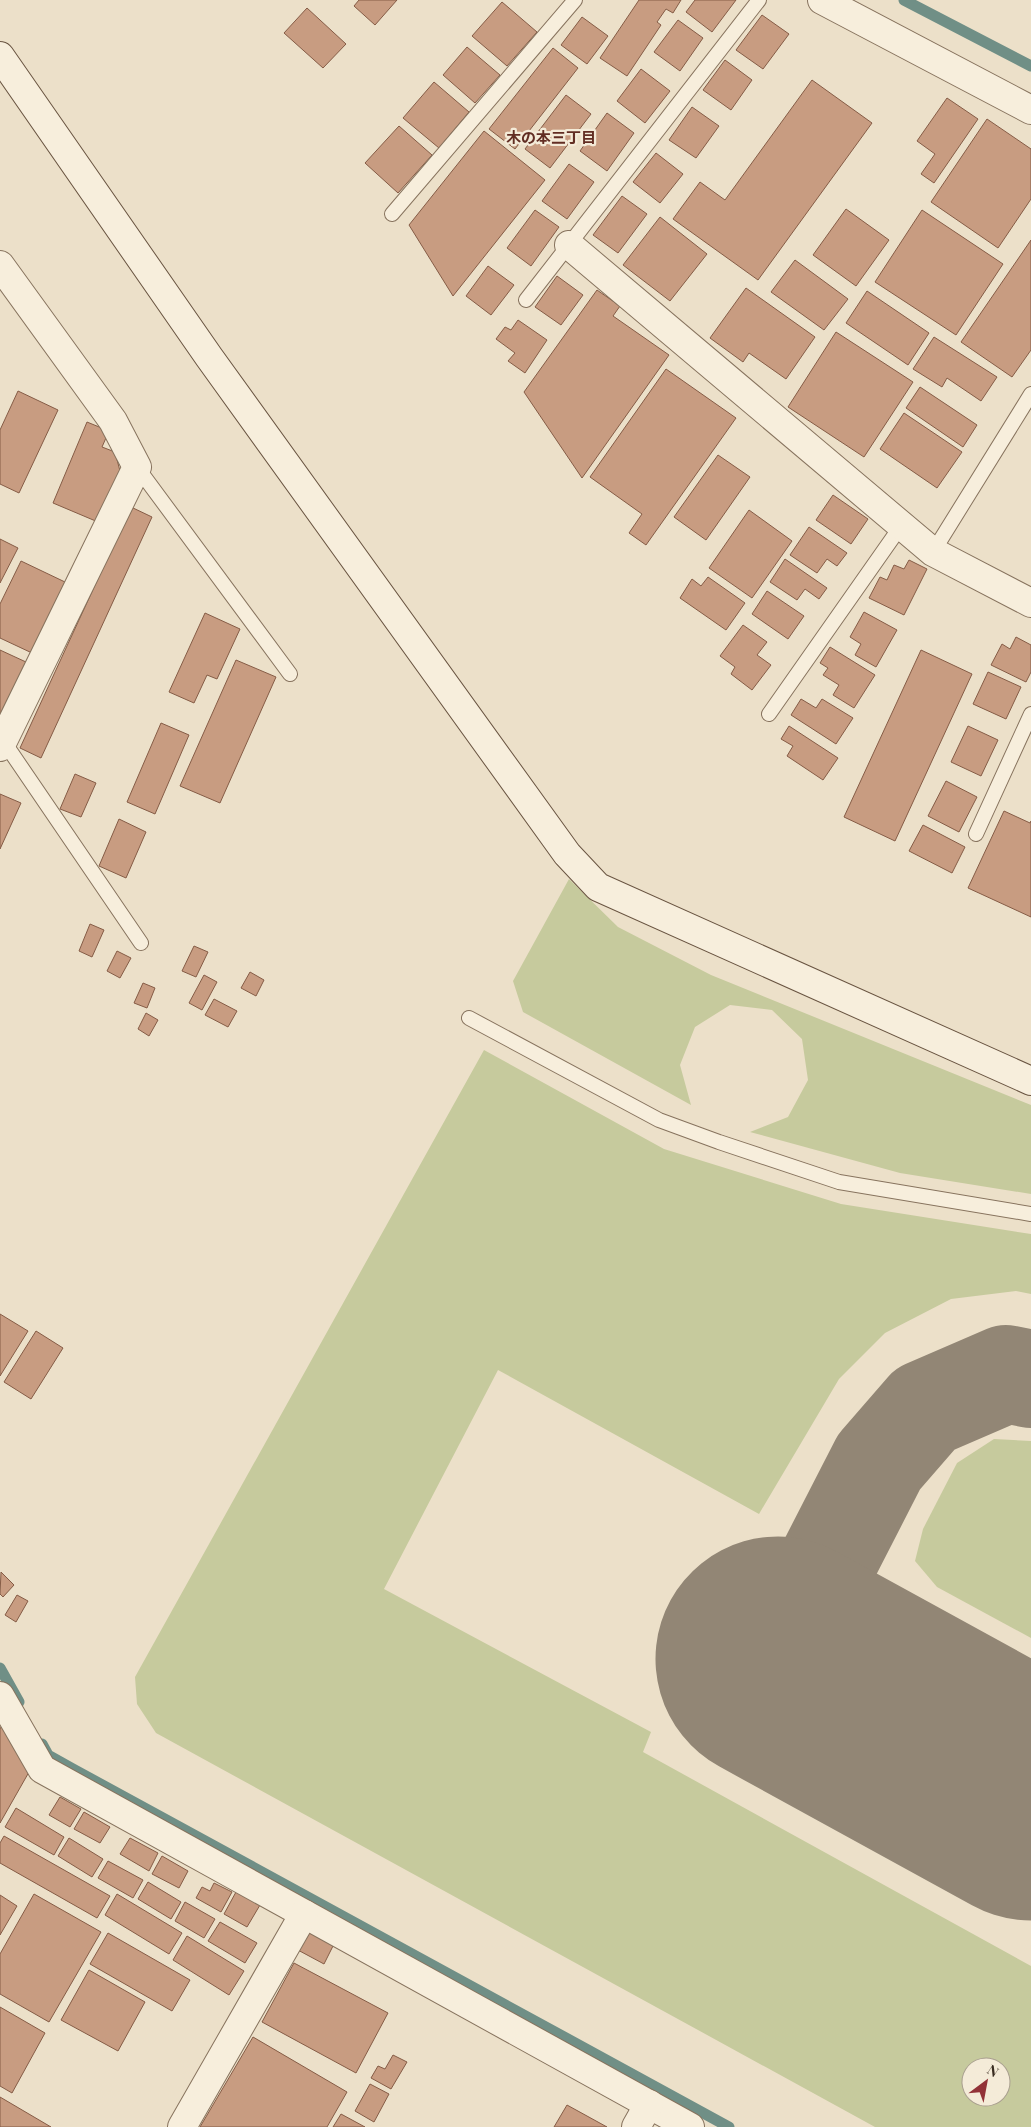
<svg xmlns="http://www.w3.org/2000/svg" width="1031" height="2127" font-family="'Playfair Display','Noto Sans JP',serif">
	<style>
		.green { fill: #c6ca9d; fill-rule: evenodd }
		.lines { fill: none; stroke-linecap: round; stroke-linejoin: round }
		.stream { stroke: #708f86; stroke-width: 11 }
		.taxiway { stroke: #928675; stroke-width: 98 }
		.runway { stroke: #928675; stroke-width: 245 }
		.building { fill: #c89c81; stroke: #855c46 }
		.lane-casing { stroke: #87735e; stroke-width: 16 }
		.street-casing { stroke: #87735e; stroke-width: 30 }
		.secondary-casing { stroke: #695441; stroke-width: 30 }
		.lane { stroke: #f7eedc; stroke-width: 14 }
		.street { stroke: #f7eedc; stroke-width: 28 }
		.secondary { stroke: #f7eedc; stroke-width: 28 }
		.labels { text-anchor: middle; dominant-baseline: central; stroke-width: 4.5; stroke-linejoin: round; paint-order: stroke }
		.neighbourhood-label { font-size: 15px; font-weight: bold; fill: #622e23; stroke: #f4ebd8 }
	</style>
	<rect width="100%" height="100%" fill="#ece0c9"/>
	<g class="green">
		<polygon points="569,879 618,927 711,975 1031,1105 1031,1194 900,1173 750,1132 788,1117 808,1080 802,1039 772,1010 730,1005 695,1027 680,1065 691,1105 523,1012 513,981"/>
		<path d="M484 1050 664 1149 841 1204 1031 1234V1294L1016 1291 951 1299 885 1333 839 1379 759 1514 498 1370 384 1589 651 1732 643 1752 1031 1966V2127H875L156 1733 137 1704 135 1677ZM971 2067H1001V2097H971Z"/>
		<polygon points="994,1439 1031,1441 1031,1638 937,1587 915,1561 923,1529 957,1463"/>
	</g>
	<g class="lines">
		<g class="stream">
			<polyline points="904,0 1031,66"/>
			<polyline points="0,1668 19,1702"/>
			<polyline points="42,1744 48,1755 73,1769 729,2127"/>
		</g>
		<polyline class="taxiway" points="784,1650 778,1659 879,1462 925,1409 1006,1374 1031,1379"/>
		<polyline class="runway" points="778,1659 1031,1798"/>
	</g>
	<g class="building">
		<polygon points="359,0 397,0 375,25 354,6"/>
		<polygon points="639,0 681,0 673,13 666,9 657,22 661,25 627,76 600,58"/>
		<polygon points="695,0 736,0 712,32 686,12"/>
		<polygon points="502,2 537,32 507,66 472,36"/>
		<polygon points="307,8 346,44 323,68 284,33"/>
		<polygon points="762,15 789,34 763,69 736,50"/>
		<polygon points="582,17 608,36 587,64 561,45"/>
		<polygon points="678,20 703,38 680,71 654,52"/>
		<polygon points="467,47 500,75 475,103 443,75"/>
		<polygon points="553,48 578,68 515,149 489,129"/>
		<polygon points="725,60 752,80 731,110 703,90"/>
		<polygon points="641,69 670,91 645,123 617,101"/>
		<polygon points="812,80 872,123 758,280 673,219 700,182 725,200"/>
		<polygon points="434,82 469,112 439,148 403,118"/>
		<polygon points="566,95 591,114 550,168 525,149"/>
		<polygon points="947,98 978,119 934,183 921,174 935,154 917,141"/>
		<polygon points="692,107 719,126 696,158 669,140"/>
		<polygon points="607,113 634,133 607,171 580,151"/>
		<polygon points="987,119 1031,149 1031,199 998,248 931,202"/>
		<polygon points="399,126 432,155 398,193 365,163"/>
		<polygon points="484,131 545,180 453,296 409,225"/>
		<polygon points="656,153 683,174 660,203 633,182"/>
		<polygon points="569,164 594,182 567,219 542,201"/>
		<polygon points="622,196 647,214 618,253 593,235"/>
		<polygon points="846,209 889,240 856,286 813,255"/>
		<polygon points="535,210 559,227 531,266 507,248"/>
		<polygon points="922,210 1003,264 956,335 875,282"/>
		<polygon points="660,217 707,254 670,301 623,265"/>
		<polygon points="1031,240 1031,350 1012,377 961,342"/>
		<polygon points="795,260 848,299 824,330 771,292"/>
		<polygon points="488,266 514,285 491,315 466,296"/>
		<polygon points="557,276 583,295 561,325 535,307"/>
		<polygon points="746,288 815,337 786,379 749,353 743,362 710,338"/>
		<polygon points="597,290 620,306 613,316 669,355 582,478 524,392"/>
		<polygon points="867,291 929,333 908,365 846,323"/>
		<polygon points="518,320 547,340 525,373 508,361 515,353 496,339 505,327 511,330"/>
		<polygon points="836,332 913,382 864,457 788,407"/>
		<polygon points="934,337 997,377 981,401 947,378 942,387 913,369"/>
		<polygon points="666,369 736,418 646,545 629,533 642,514 590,477"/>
		<polygon points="920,387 977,425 963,447 906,408"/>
		<polygon points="18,391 58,410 19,493 0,484 0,430"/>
		<polygon points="904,413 962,452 937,488 880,449"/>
		<polygon points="87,422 109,431 102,447 115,452 120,471 98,522 53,503"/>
		<polygon points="718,455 750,477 706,540 674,517"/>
		<polygon points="833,495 868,519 851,544 816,520"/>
		<polygon points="131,507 152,517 41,758 20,748"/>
		<polygon points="749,510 792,541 752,598 709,568"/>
		<polygon points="809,527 847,553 837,566 827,559 817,573 790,555"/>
		<polygon points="0,539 18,548 0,583"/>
		<polygon points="785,559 827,588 819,599 805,589 797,600 770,582"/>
		<polygon points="909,560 927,569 904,615 869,598 880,577 887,580 894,565 904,569"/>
		<polygon points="21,561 65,582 32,653 0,638 0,604"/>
		<polygon points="708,577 745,603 726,630 680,598 692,579 701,586"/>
		<polygon points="767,591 804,616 788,639 752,614"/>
		<polygon points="864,612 897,630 876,667 855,655 861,644 850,637"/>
		<polygon points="205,613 240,629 217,679 207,675 194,703 169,692"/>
		<polygon points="743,625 767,642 757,655 771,665 752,690 731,674 735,667 720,656"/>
		<polygon points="1016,637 1031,645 1031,672 1026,682 991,665 1002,644 1010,649"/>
		<polygon points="830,647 875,675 854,708 833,695 839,685 823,675 828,668 820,663"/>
		<polygon points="0,650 26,662 2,715 0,714"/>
		<polygon points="921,650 972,674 895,841 844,817"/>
		<polygon points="236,660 276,677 220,803 180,786"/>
		<polygon points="988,672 1021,687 1006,719 973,704"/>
		<polygon points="801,699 816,708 822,699 853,718 836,744 791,715"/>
		<polygon points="161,723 189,735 155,814 127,802"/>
		<polygon points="789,726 838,758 823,780 787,756 793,746 781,739"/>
		<polygon points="968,726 998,740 981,776 951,762"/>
		<polygon points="75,774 96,783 81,817 60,809"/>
		<polygon points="946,781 977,797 959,832 928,816"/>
		<polygon points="0,794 21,803 0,849"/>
		<polygon points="1004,811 1030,823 1031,821 1031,917 968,888"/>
		<polygon points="119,819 146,832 126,878 99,866"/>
		<polygon points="923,825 965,847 952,873 909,851"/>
		<polygon points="90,924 104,930 92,957 79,951"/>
		<polygon points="194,946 208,952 196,977 182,971"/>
		<polygon points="117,951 131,958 120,978 107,971"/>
		<polygon points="250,972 264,980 256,996 241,988"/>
		<polygon points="204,975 217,982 202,1010 189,1003"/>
		<polygon points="143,983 155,988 147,1008 134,1003"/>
		<polygon points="214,999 237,1011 228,1027 205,1015"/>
		<polygon points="146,1013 158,1020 149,1036 138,1029"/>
		<polygon points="0,1314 28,1331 0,1376"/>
		<polygon points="36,1331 63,1348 31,1399 4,1382"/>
		<polygon points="1,1572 14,1585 3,1597 0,1594"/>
		<polygon points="17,1595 28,1601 16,1622 5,1615"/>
		<polygon points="2,1725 33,1765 0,1823 0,1729"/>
		<polygon points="60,1797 81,1809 70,1827 49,1815"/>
		<polygon points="16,1808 64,1837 54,1855 5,1827"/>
		<polygon points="84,1812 110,1827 100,1843 74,1829"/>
		<polygon points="4,1836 110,1896 97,1918 0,1863 0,1843"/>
		<polygon points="69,1838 103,1859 92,1877 58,1856"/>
		<polygon points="130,1838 158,1853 149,1871 120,1854"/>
		<polygon points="162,1856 188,1871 179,1888 152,1874"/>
		<polygon points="108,1861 143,1880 133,1898 98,1878"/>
		<polygon points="148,1882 181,1902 171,1919 138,1899"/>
		<polygon points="214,1883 232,1892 221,1912 196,1898 202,1887 210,1891"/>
		<polygon points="236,1892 260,1905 247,1927 224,1914"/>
		<polygon points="34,1894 101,1932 49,2022 0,1994 0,1954"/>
		<polygon points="117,1894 182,1933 169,1954 105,1915"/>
		<polygon points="0,1895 17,1906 0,1935"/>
		<polygon points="185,1902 215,1919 204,1938 175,1921"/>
		<polygon points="220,1922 257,1943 245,1963 208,1941"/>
		<polygon points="306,1930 334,1944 324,1964 296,1949"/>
		<polygon points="108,1933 190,1980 172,2011 90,1964"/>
		<polygon points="187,1936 244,1971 229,1995 173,1960"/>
		<polygon points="294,1963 388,2013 356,2073 262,2022"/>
		<polygon points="89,1970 145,2002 118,2051 61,2020"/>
		<polygon points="0,2007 45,2033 12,2093 0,2086"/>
		<polygon points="253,2037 347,2092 327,2127 200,2127"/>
		<polygon points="393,2055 407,2062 391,2089 371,2078 378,2066 385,2069"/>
		<polygon points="370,2084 389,2094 374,2122 355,2111"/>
		<polygon points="0,2097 51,2127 0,2127"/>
		<polygon points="567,2105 607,2127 554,2127"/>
		<polygon points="341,2114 365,2127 333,2127"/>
	</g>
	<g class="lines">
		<defs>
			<g id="lane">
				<polyline points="392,214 575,0"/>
				<polyline points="526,300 759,0"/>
				<polyline points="137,467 290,674"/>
				<polyline points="933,552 1031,394"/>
				<polyline points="769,714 901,526"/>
				<polyline points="2,739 141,943"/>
				<polyline points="976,834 1031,714"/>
				<polyline points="469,1018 659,1120 719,1142 839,1182 1031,1214"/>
			</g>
			<g id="street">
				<polyline points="822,0 1031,110"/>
				<polyline points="569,245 933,552 1031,603"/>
				<polyline points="0,265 113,421 137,467 0,747"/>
				<polyline points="0,1696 42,1769 690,2127"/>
				<polyline points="182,2127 304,1914"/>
				<polyline points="636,2127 649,2104"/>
			</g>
			<polyline id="secondary" points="0,56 209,357 567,854 598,887 1031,1081"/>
		</defs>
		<use href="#lane" class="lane-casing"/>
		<use href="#street" class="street-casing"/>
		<use href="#secondary" class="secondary-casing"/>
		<use href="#lane" class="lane"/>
		<use href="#street" class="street"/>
		<use href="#secondary" class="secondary"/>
	</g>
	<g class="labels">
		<g class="neighbourhood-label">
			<text x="551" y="137">木の本三丁目</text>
		</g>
	</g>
	<g transform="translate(986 2082) rotate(32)"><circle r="24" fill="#f4ebd8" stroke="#a99f8f"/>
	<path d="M0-4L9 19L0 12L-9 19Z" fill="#923237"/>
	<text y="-8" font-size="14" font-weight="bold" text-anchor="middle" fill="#392c21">N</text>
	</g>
</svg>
